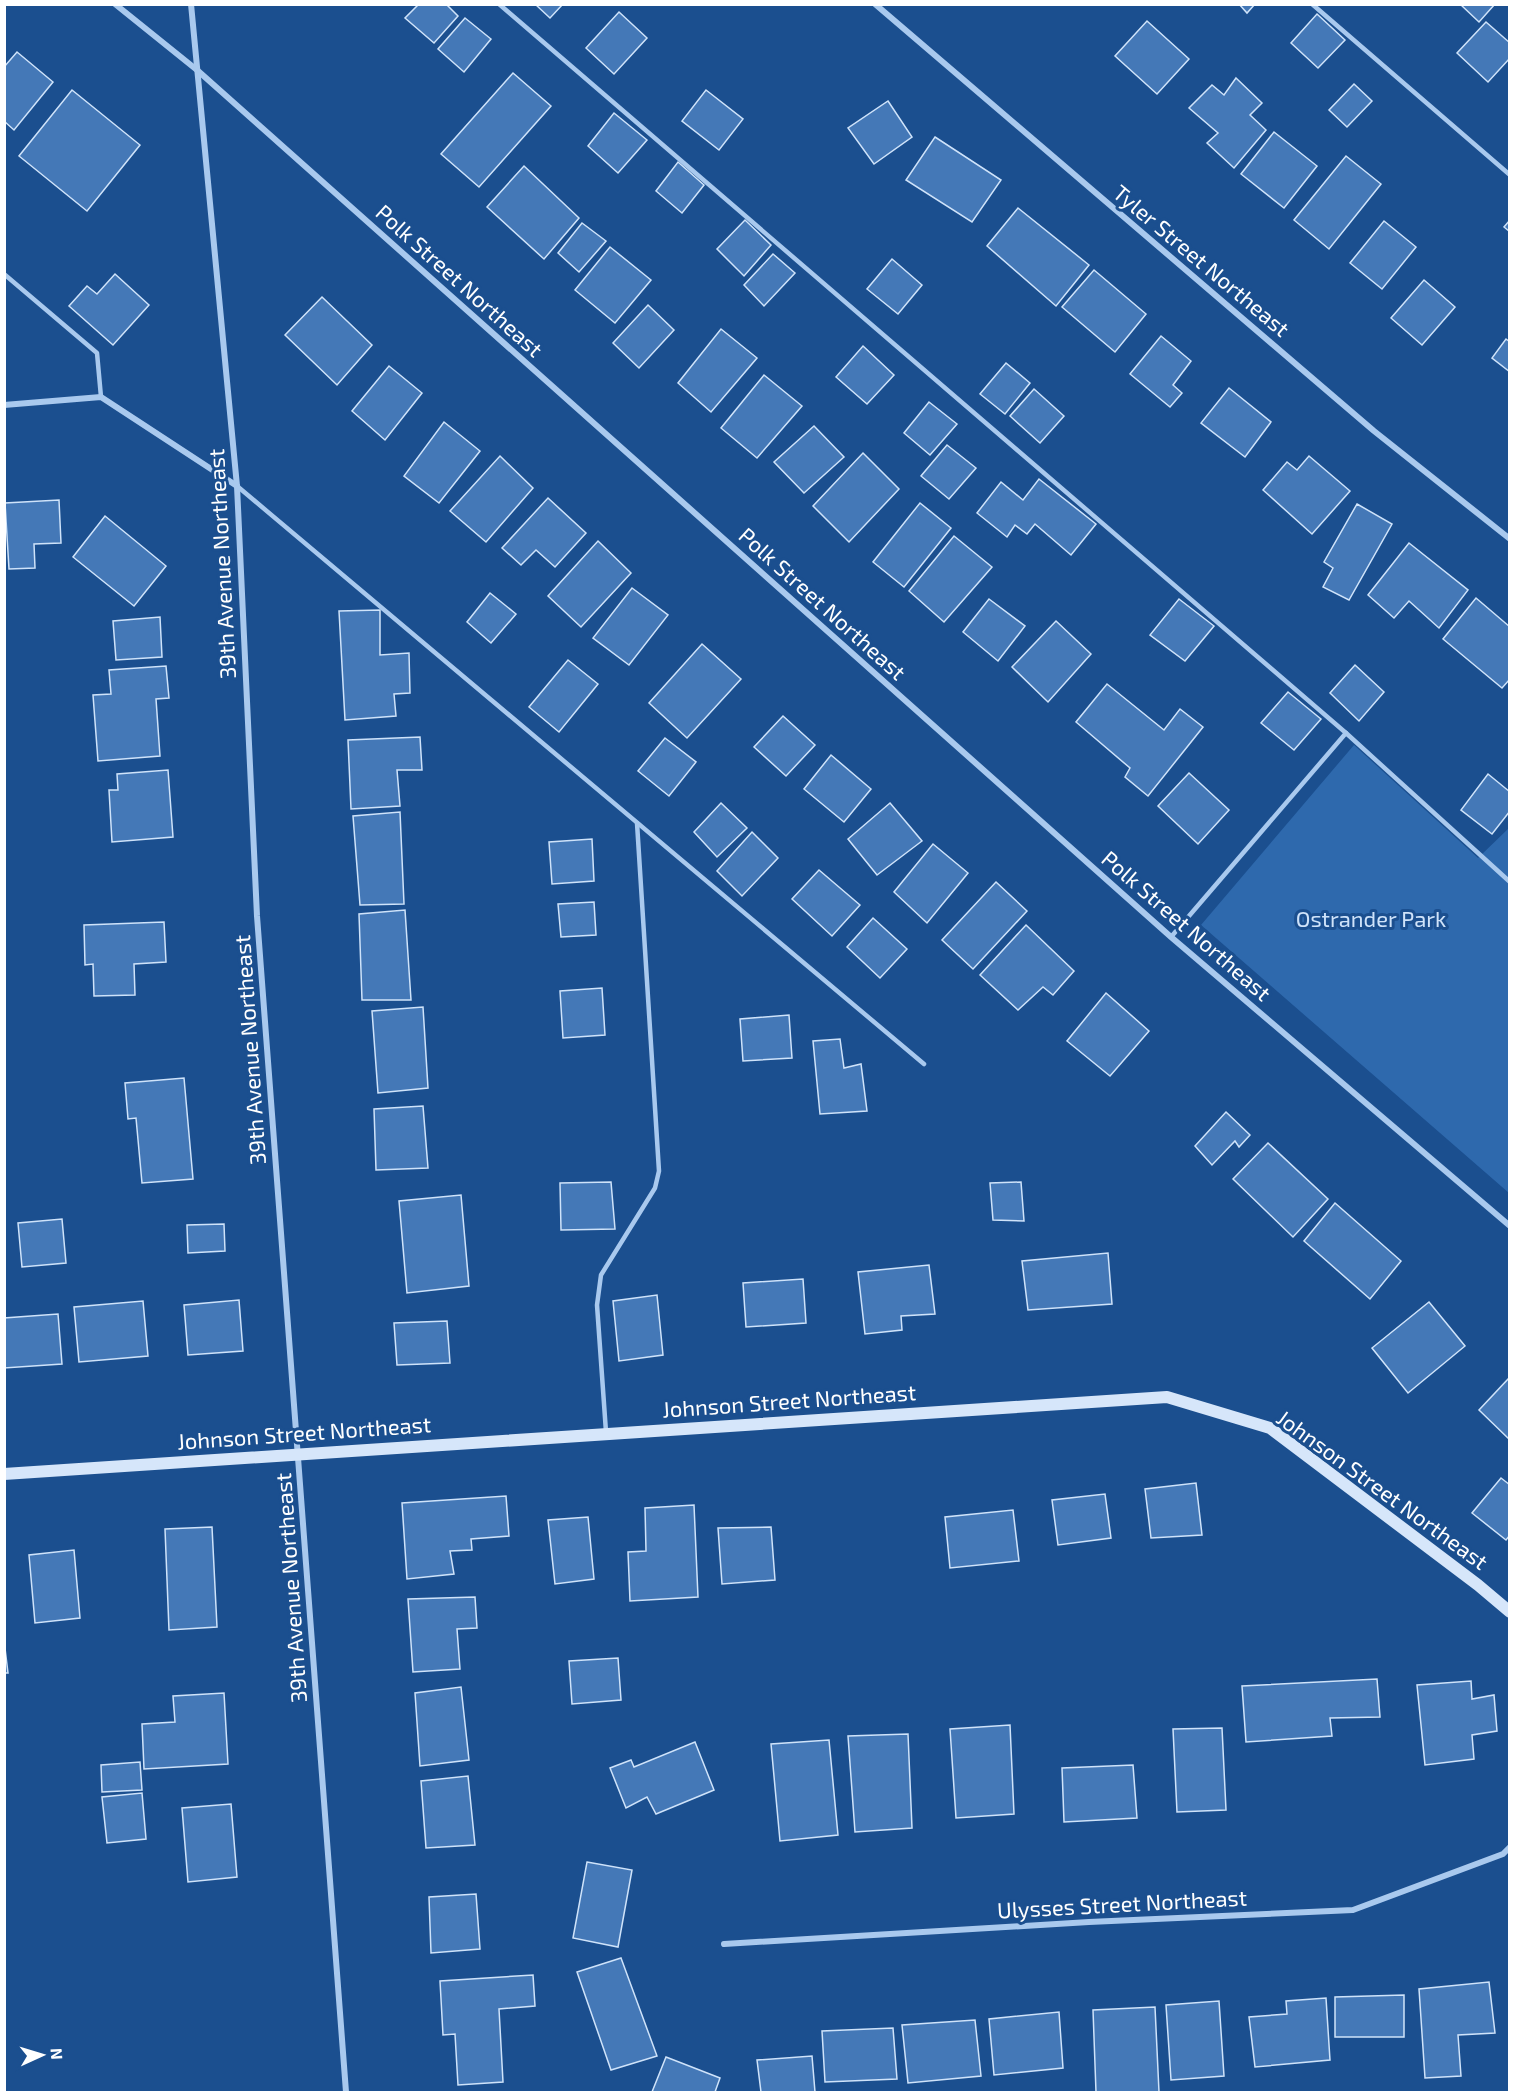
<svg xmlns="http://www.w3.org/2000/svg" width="1514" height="2097" font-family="'Exo 2',sans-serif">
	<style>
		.green { fill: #2e69ad }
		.building { fill: #4478b7; stroke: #cfe3fa; stroke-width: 1.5 }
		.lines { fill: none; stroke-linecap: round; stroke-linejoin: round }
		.lane { stroke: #a9c9ee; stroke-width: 4.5 }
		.street { stroke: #a9c9ee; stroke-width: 6 }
		.secondary { stroke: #d6e6fa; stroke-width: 12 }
		.labels { text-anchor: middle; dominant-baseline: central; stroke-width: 6; stroke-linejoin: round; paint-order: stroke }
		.street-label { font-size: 22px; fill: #fff; stroke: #1b4f8f }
		.park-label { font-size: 22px; fill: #cfe3fa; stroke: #1b4f8f }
	</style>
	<rect width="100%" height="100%" fill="#1b4f8f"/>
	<polygon class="green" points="1354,745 1478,858 1509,828 1509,1193 1201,925"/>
	<g class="building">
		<polygon points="419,4 446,4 458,16 434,43 405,18"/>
		<polygon points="535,4 563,4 550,18"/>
		<polygon points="1239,4 1255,4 1247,13"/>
		<polygon points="1460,4 1495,4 1479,22"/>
		<polygon points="619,12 647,38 614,74 586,48"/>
		<polygon points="1317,14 1345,40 1318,68 1291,43"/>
		<polygon points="465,18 491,39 464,72 438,49"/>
		<polygon points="1147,21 1189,59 1157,94 1115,56"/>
		<polygon points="1486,22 1510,43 1510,58 1488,82 1457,53"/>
		<polygon points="17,52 53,82 14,130 4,121 4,67"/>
		<polygon points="513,73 551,106 479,187 441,154"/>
		<polygon points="1236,78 1262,103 1250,115 1266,130 1234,168 1207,143 1218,133 1189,108 1212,85 1224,95"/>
		<polygon points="1354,84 1372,101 1347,127 1329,110"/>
		<polygon points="72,90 140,145 87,211 19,156"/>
		<polygon points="706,90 743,119 719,150 682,121"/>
		<polygon points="888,101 912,137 874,164 848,128"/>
		<polygon points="614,113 647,140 618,173 588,146"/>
		<polygon points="1274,132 1317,166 1284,208 1241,174"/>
		<polygon points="935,137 1001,180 972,222 906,180"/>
		<polygon points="1346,156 1381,184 1329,249 1294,220"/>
		<polygon points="678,162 704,185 682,213 656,191"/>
		<polygon points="524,166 579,218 544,259 487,207"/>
		<polygon points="1018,208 1089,265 1056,306 987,246"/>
		<polygon points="745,220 771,245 744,276 717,249"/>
		<polygon points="1510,220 1510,232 1504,227"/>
		<polygon points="1384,221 1416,247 1382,289 1350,263"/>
		<polygon points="582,223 606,241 579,272 558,253"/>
		<polygon points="610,247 651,280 615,323 575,290"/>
		<polygon points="773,254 795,273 764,306 744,285"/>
		<polygon points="892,259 922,285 898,314 867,289"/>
		<polygon points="1094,270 1146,314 1115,352 1062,307"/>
		<polygon points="115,274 149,305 113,345 69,306 87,286 97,294"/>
		<polygon points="1424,280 1455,307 1422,345 1391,318"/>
		<polygon points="322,297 372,345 337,385 285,335"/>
		<polygon points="648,305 674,330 639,368 613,343"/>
		<polygon points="721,329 757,358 711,412 678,383"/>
		<polygon points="1161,336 1191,361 1173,385 1182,393 1170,407 1130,374"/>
		<polygon points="1506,339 1510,342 1510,372 1492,358"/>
		<polygon points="863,346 894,375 867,404 836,377"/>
		<polygon points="1006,363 1030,383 1005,414 980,394"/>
		<polygon points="389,366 422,393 385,440 352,411"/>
		<polygon points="764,375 802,406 757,458 721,428"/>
		<polygon points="1229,388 1271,422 1245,457 1201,423"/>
		<polygon points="1034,389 1064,416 1040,443 1010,416"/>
		<polygon points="929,402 957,424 930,455 904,433"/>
		<polygon points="444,422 480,451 439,503 404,476"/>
		<polygon points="814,426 844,457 804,493 774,462"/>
		<polygon points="947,445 976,468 949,499 921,476"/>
		<polygon points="863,453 899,489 849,542 813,506"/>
		<polygon points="500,456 533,488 486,542 450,511"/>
		<polygon points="1309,456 1350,491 1312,534 1263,490 1287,462 1297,470"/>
		<polygon points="1039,479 1096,524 1071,555 1035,524 1027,534 1015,525 1007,537 977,513 1001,482 1023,500"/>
		<polygon points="548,498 586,533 555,567 536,550 521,565 502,548"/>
		<polygon points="59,500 61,543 34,544 35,568 9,569 5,503"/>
		<polygon points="920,503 951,528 904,587 873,562"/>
		<polygon points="1357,504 1392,524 1349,600 1323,587 1333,568 1324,562"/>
		<polygon points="105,516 166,566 134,606 73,557"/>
		<polygon points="954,536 992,567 944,622 909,591"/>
		<polygon points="598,541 631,573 581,627 548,596"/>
		<polygon points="1409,543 1468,590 1439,628 1409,601 1394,618 1368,595"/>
		<polygon points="632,588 668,615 629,665 593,638"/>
		<polygon points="490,593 516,614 491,643 467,622"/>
		<polygon points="1476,598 1510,627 1510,679 1502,688 1443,639"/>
		<polygon points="989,599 1025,626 998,661 963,632"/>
		<polygon points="1179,599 1214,626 1185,661 1150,635"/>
		<polygon points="380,610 380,655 409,653 410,693 394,694 396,716 345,720 339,611"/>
		<polygon points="160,617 162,657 116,660 113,621"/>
		<polygon points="1056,621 1091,654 1048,702 1012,667"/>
		<polygon points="702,644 741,679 687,738 649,703"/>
		<polygon points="568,660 598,684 559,732 529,707"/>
		<polygon points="1355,665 1384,692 1359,721 1330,693"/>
		<polygon points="166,666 169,698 156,699 160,756 98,761 93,695 111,694 109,670"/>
		<polygon points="1107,684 1164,730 1180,709 1203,727 1148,796 1125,777 1130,768 1076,722"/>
		<polygon points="1288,692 1321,719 1294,750 1261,723"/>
		<polygon points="783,716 815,745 786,776 754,747"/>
		<polygon points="420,737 422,770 397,770 400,806 351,809 348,740"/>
		<polygon points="665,738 696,762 669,796 638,771"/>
		<polygon points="831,755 871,789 844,822 804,789"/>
		<polygon points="168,770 173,837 112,842 109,790 118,790 117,774"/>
		<polygon points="1189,773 1229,810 1198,844 1158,806"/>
		<polygon points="1488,774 1510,792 1510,811 1492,834 1461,810"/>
		<polygon points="721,803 747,828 717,857 694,832"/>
		<polygon points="890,803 922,841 877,875 848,839"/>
		<polygon points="400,812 404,904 360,905 353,816"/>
		<polygon points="752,832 778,858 742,896 717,871"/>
		<polygon points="592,839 594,881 552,884 549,842"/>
		<polygon points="933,844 968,873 927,923 894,892"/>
		<polygon points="819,870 860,905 832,936 792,899"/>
		<polygon points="996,882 1027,911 973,969 942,940"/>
		<polygon points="594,902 596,935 561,937 558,904"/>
		<polygon points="405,910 411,1000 362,1000 359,914"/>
		<polygon points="873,918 907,949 880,978 847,947"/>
		<polygon points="164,922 166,962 134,964 135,995 94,996 93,964 85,965 84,925"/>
		<polygon points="1026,925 1074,971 1053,995 1043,987 1018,1010 980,975"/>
		<polygon points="602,988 605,1035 563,1038 560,991"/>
		<polygon points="1106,993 1149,1031 1110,1076 1067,1041"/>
		<polygon points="423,1007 428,1088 378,1093 372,1011"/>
		<polygon points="789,1015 792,1058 743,1061 740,1019"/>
		<polygon points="840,1039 844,1068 861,1064 867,1111 820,1114 813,1041"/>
		<polygon points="184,1078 193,1179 142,1183 136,1118 128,1119 125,1083"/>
		<polygon points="423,1106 428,1168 376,1170 374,1109"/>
		<polygon points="1226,1112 1250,1135 1239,1147 1235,1141 1212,1165 1195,1146"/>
		<polygon points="1268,1143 1328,1199 1293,1237 1233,1179"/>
		<polygon points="611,1182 615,1229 561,1230 560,1183"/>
		<polygon points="1021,1182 1024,1221 993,1220 990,1183"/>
		<polygon points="461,1195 469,1286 407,1293 399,1201"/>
		<polygon points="1335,1203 1401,1261 1370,1299 1304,1241"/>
		<polygon points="62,1219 66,1263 22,1267 18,1223"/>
		<polygon points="224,1224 225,1251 188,1253 187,1225"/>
		<polygon points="1108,1253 1112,1304 1028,1310 1022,1261"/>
		<polygon points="929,1265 935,1314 901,1316 902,1330 865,1334 858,1272"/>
		<polygon points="803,1279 806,1323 746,1327 743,1283"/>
		<polygon points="657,1295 663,1355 619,1361 613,1301"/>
		<polygon points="239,1300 243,1351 188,1355 184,1305"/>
		<polygon points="143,1301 148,1356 79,1362 74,1307"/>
		<polygon points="1429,1302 1465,1346 1408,1393 1372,1348"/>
		<polygon points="58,1314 62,1364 4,1368 4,1318"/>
		<polygon points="447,1321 450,1363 397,1365 394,1323"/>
		<polygon points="1510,1377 1510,1440 1479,1410"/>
		<polygon points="1501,1478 1510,1485 1510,1535 1506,1540 1472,1513"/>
		<polygon points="1196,1483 1202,1535 1151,1538 1145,1489"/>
		<polygon points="1105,1494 1111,1538 1058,1545 1052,1500"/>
		<polygon points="506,1496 509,1536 471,1539 472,1550 450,1551 454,1574 407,1579 402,1503"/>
		<polygon points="694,1505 698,1597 630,1601 628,1552 646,1551 645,1508"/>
		<polygon points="1013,1510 1019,1561 950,1568 945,1517"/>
		<polygon points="588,1517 594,1579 555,1584 548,1520"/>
		<polygon points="212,1527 217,1627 169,1630 165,1529"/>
		<polygon points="771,1527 775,1580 722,1584 718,1528"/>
		<polygon points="74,1550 80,1618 35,1623 29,1555"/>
		<polygon points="475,1597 477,1628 457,1629 460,1669 413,1672 408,1599"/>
		<polygon points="4,1640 8,1673 4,1673"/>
		<polygon points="618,1658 621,1700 572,1704 569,1661"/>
		<polygon points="1377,1679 1380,1717 1330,1718 1332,1736 1246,1742 1242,1686"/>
		<polygon points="1471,1681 1472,1699 1494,1695 1497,1731 1472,1735 1474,1759 1425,1765 1417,1685"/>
		<polygon points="461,1687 469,1760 420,1766 415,1693"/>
		<polygon points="224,1693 228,1764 144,1769 142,1724 175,1722 173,1696"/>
		<polygon points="1010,1725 1014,1814 956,1818 950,1729"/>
		<polygon points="1222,1728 1226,1810 1177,1812 1173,1729"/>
		<polygon points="908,1734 912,1828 855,1832 848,1736"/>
		<polygon points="829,1740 838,1835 780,1841 771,1744"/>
		<polygon points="695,1742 714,1790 656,1814 647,1797 626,1808 610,1768 631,1760 634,1767"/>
		<polygon points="140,1762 142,1790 102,1792 101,1765"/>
		<polygon points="1133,1765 1137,1818 1064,1822 1062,1768"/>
		<polygon points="468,1776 475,1845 426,1848 421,1781"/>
		<polygon points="142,1793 146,1839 107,1843 102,1797"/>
		<polygon points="231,1804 237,1877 188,1882 182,1808"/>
		<polygon points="587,1862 632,1870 618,1947 573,1938"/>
		<polygon points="476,1894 480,1949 431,1953 429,1897"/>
		<polygon points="621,1958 657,2056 611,2070 577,1972"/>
		<polygon points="533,1975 535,2006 499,2009 503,2082 458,2085 455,2034 443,2035 440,1981"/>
		<polygon points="1489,1982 1495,2033 1458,2035 1461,2076 1425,2078 1419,1989"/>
		<polygon points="1404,1995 1404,2037 1335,2037 1335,1997"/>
		<polygon points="1326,1998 1330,2060 1255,2067 1249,2017 1287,2014 1286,2001"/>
		<polygon points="1219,2001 1224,2076 1171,2080 1166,2005"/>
		<polygon points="1155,2007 1159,2092 1096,2092 1093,2010"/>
		<polygon points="1059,2012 1063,2068 994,2075 989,2019"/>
		<polygon points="975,2020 981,2076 908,2083 902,2025"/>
		<polygon points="893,2028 897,2079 825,2082 822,2031"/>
		<polygon points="812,2056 815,2092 761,2092 757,2060"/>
		<polygon points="666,2057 720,2078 715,2092 652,2092"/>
	</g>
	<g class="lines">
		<g class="lane">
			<polyline points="499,4 1346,733 1171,937"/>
			<polyline points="1312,4 1510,175"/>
			<polyline points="4,274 97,353 101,397"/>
			<polyline points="237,486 924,1064"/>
			<polyline points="1346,733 1510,882"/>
			<polyline points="606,1432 597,1305 601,1275 655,1188 659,1171 637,823"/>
		</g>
		<g class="street">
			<polyline points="115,4 197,70 1171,937 1510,1226"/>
			<polyline points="191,4 237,486 257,916 346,2092"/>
			<polyline points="875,4 1374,431 1510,539"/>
			<polyline points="4,405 101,397 237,486"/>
			<polyline points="724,1944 1089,1922 1353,1910 1503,1854 1510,1847"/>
		</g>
		<polyline class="secondary" points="4,1474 1167,1397 1270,1428 1478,1585 1510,1612"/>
	</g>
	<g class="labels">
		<g class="street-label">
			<text transform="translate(1202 260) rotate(40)">Tyler Street Northeast</text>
			<text transform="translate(460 280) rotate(42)">Polk Street Northeast</text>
			<text transform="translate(221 564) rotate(-93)">39th Avenue Northeast</text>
			<text transform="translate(823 603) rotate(42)">Polk Street Northeast</text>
			<text transform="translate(1187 925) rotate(41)">Polk Street Northeast</text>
			<text transform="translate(249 1050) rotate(-94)">39th Avenue Northeast</text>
			<text transform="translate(789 1400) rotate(-4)">Johnson Street Northeast</text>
			<text transform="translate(304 1432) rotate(-4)">Johnson Street Northeast</text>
			<text transform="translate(1383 1489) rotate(36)">Johnson Street Northeast</text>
			<text transform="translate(290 1588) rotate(-94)">39th Avenue Northeast</text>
			<text transform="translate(1122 1903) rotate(-3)">Ulysses Street Northeast</text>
		</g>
		<g class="park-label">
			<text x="1371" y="918">Ostrander Park</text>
		</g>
	</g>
	<rect width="1514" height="2097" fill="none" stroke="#ffffff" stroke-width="12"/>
	<g transform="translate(42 2055) rotate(86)" stroke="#1b4f8f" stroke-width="4.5" paint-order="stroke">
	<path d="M0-4.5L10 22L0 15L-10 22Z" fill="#ffffff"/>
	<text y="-9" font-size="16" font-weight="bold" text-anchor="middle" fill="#ffffff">N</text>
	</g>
</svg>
